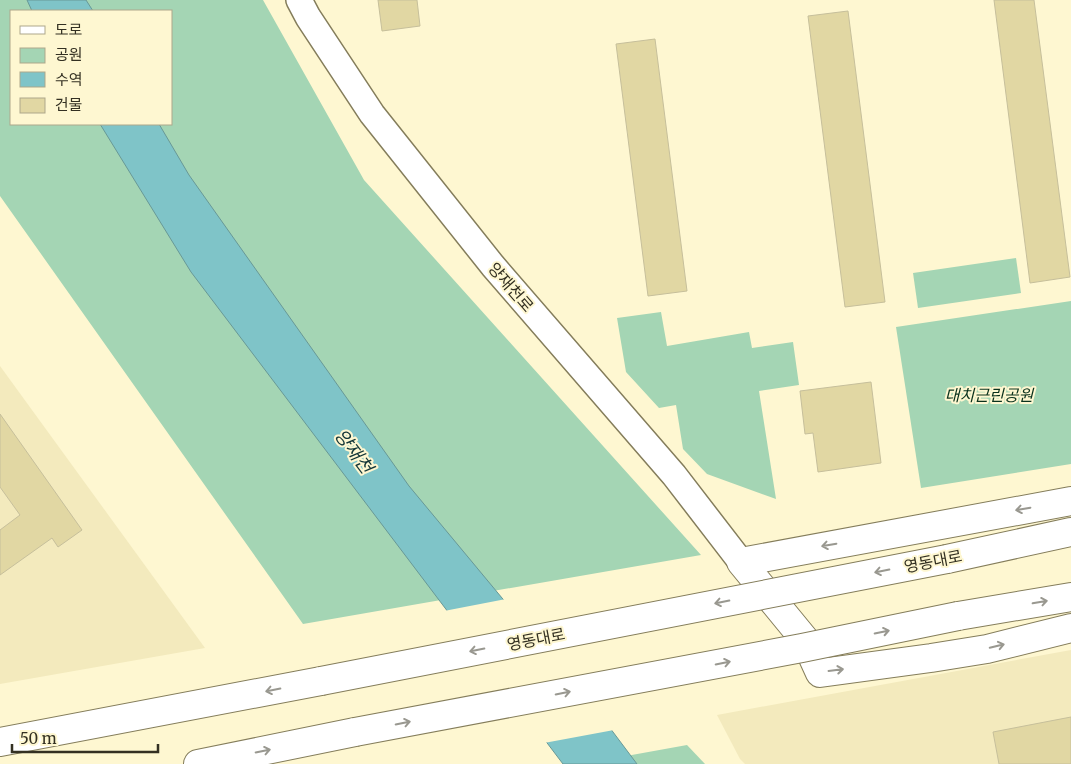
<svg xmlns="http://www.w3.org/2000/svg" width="1071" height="764" font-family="Merriweather,'Noto Sans KR',serif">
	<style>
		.built { fill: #f3eabd }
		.green { fill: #a4d5b4; fill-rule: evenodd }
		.water { fill: #7fc4c8; stroke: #689896 }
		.pier { fill: #fef7d1 }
		.building { fill: #e1d7a3; stroke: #c6bf9b }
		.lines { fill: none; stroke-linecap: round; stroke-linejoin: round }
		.minor-casing { stroke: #847d5b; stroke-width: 28 }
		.major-casing { stroke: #847d5b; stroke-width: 30 }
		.minor { stroke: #fff; stroke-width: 25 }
		.major { stroke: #fff; stroke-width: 28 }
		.major-bridge-casing { stroke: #847d5b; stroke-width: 30; stroke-linecap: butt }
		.major-bridge { stroke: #fff; stroke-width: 28 }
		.oneway { stroke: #999890 }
		.labels { text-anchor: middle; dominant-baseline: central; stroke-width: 4; stroke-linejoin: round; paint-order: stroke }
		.street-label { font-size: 16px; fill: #333022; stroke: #fef7d1 }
		.park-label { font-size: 16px; font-style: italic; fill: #09311c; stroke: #fef7d1 }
		.water-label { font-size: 18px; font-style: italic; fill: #113436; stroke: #fef7d1 }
	</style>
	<rect width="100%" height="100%" fill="#fef7d1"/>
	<g class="built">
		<polygon points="0,366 205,648 0,684"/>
		<polygon points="1071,650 1071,764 745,764 740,759 717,715"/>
	</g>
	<g class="green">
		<path d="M0 0H263L364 180 701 555 303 624 0 196ZM11 11H171V124H11Z"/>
		<polygon points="1016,258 1021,293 918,308 913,273"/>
		<polygon points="1071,301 1071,464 921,488 896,327"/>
		<polygon points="661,312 667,346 749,332 752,348 793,342 799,385 759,391 776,499 707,474 683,449 676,405 659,408 626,372 617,318"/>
		<polygon points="687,745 705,764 582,764"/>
	</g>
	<g class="water">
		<polygon points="27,0 86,0 93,11 32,11"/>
		<polygon points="100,124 159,124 189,175 409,486 610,728 637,764 563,764 191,272"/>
	</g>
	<polygon class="pier" points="506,599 614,730 544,743 444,611"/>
	<g class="building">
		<polygon points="378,0 417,0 420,26 382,31"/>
		<polygon points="994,0 1034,0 1070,277 1030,283"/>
		<polygon points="848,11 885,302 845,307 808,16"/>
		<polygon points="655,39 687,291 648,296 616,44"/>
		<polygon points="871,382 881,463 818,472 813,433 805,434 800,391"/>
		<polygon points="0,414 82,530 58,547 52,538 0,575 0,530 20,515 0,487"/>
		<polygon points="1071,717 1071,764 999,764 993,732"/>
	</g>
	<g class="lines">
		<defs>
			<polyline id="minor" points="299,0 308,17 372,114 493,266 674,475 741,562"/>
			<g id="major">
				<polyline points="1071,501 741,562 805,640 820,673 931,658 987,649 1071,628"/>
				<polyline points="947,559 1071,532"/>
				<polyline points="958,616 1071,597"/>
				<polyline points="0,742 321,681"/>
				<polyline points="198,764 355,732"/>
			</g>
		</defs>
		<use href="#minor" class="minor-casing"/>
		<use href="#major" class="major-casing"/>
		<use href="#minor" class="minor"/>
		<use href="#major" class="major"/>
		<defs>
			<g id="major-bridge">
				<polyline points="321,681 947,559"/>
				<polyline points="355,732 802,648 958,616"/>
			</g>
		</defs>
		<use href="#major-bridge" class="major-bridge-casing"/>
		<use href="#major-bridge" class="major-bridge"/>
	</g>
	<defs><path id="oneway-shaft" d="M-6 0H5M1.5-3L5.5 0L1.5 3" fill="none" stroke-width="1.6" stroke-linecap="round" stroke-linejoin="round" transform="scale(1.25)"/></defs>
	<g class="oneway">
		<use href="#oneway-shaft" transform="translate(1023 509) rotate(170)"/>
		<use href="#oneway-shaft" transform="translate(829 545) rotate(170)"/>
		<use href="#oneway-shaft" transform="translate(882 571) rotate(169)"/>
		<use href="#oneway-shaft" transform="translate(722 602) rotate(169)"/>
		<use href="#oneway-shaft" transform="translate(1040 602) rotate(-10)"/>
		<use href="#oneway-shaft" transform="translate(882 632) rotate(-12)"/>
		<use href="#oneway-shaft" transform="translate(997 646) rotate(-14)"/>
		<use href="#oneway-shaft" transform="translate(477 650) rotate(169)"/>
		<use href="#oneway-shaft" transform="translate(723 663) rotate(-11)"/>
		<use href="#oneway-shaft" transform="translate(836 670) rotate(-7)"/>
		<use href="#oneway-shaft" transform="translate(273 690) rotate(169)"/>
		<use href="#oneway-shaft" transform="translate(563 693) rotate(-11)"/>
		<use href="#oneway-shaft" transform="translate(403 723) rotate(-11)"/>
		<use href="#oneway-shaft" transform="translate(263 751) rotate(-11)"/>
	</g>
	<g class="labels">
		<g class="street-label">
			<text transform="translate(511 287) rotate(49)">양재천로</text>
			<text transform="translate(933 561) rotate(-11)">영동대로</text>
			<text transform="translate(536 639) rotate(-11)">영동대로</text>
		</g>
		<g class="park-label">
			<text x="989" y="395">대치근린공원</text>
		</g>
		<g class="water-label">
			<text transform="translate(354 451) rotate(53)">양재천</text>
		</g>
	</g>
	<rect x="10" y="10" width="162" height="115" fill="#fef7d1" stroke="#ada78b"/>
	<rect x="20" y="26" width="25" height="8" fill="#ffffff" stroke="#ada78b"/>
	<text x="55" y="35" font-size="15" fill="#333022">도로</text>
	<rect x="20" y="48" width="25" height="15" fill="#a4d5b4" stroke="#ada78b"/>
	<text x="55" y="60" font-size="15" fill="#333022">공원</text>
	<rect x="20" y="72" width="25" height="15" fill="#7fc4c8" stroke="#ada78b"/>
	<text x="55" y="85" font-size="15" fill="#333022">수역</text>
	<rect x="20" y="98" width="25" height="15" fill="#e1d7a3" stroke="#ada78b"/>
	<text x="55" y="110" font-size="15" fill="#333022">건물</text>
	<path d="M12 744v8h146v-8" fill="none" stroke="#333022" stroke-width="2.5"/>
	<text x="20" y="744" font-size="15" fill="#333022" stroke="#fef7d1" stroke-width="4" paint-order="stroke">50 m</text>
</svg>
